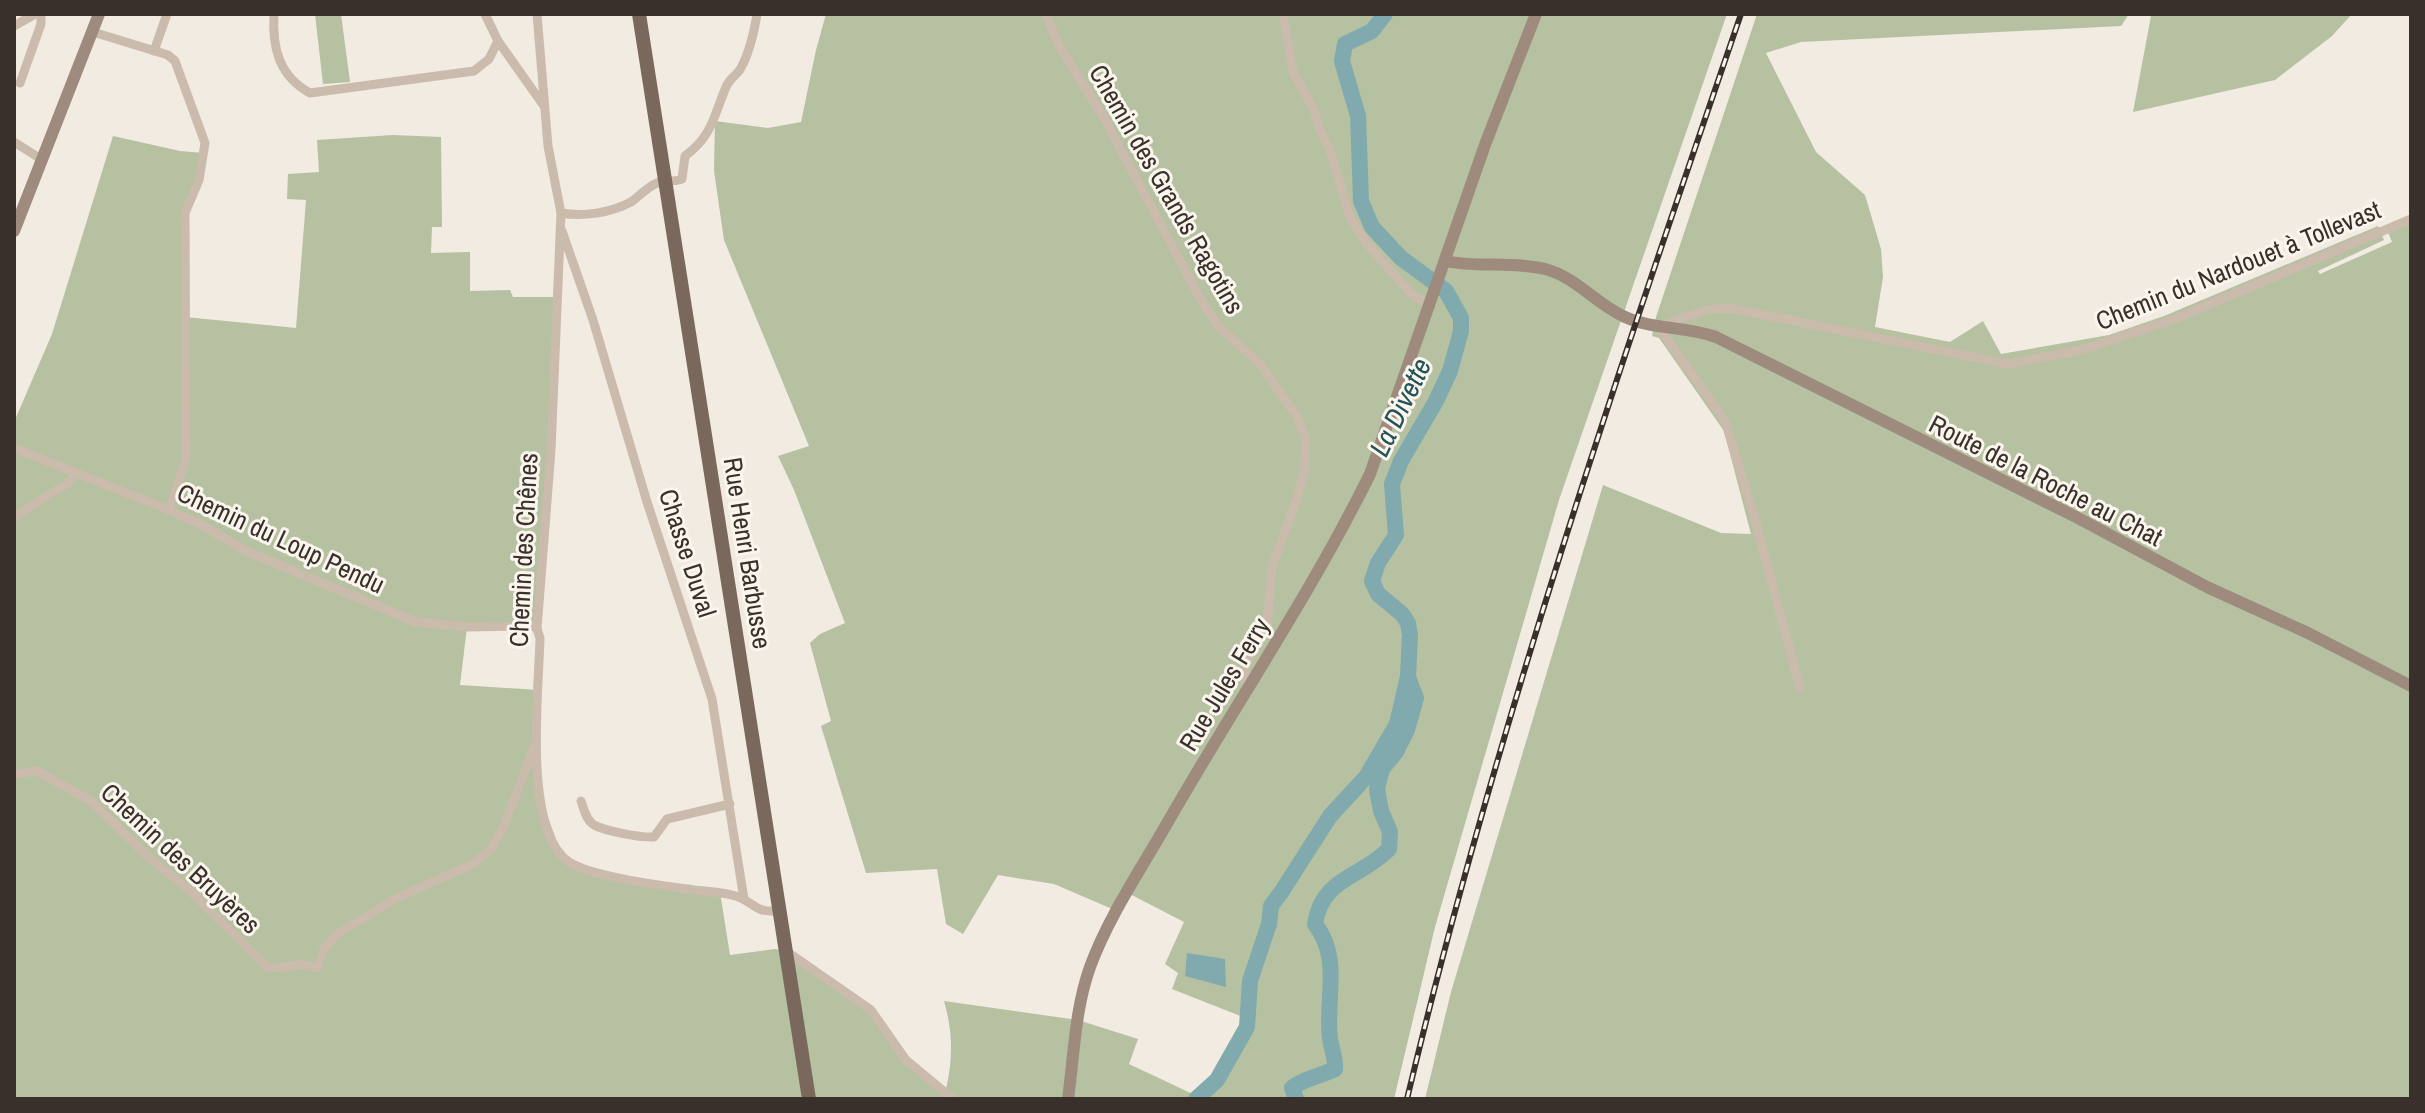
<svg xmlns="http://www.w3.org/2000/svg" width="2425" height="1113" font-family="'Archivo Narrow',sans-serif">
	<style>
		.green { fill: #b5c1a1 }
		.water { fill: #81aaae }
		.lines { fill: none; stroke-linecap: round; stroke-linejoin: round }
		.river { stroke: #81aaae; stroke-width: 16 }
		.street { stroke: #cabbad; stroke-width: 9 }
		.secondary { stroke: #9e8b7e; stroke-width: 12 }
		.primary { stroke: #7a685d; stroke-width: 14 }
		.rail-casing { stroke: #39302b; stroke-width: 6 }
		.rail { stroke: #faf5ed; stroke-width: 3; stroke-dasharray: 9; stroke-linecap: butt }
		.labels { text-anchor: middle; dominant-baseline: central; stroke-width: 6; stroke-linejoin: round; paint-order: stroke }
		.street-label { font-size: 26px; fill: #39302b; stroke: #faf5ed }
		.water-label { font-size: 28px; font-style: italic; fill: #235358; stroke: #faf5ed }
	</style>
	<rect width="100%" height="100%" fill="#f2ebe1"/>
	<g class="green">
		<polygon points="315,14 341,14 350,82 323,84"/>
		<path d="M826 14H1727L1559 500 1435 927 1394 1099H14V422L52 334 113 136 180 151 204 153 185 213V317L296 328 306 200 287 199 288 174 319 172 317 140 393 135 441 137 442 227H432L431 253 470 252V291L510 290 513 297H556L537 629 467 627 460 685 539 690 538 790 562 856 582 868 720 892 730 955 775 949 786 951 871 1010 897 1049 946 1089C953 1059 953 1032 944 1001L1078 1020 1138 1039 1129 1064 1199 1097 1217 1080 1247 1027 1248 1019 1172 989 1178 973 1165 964 1184 922 1128 893 1117 911 1054 884 998 875 963 934 946 924 937 869 866 873 821 726 831 721 810 643 820 634 845 623 794 490 778 456 809 446 724 240 714 171 715 121 768 128 801 122 816 50Z"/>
		<polygon points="1757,14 2129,14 2121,26 1801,42 1766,53 1816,152 1865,195 1881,249 1883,277 1875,327 1950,342 1983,321 2001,354 2109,335 2164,316 2378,226 2384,240 2318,271 2320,274 2392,242 2387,230 2411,218 2411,1099 1425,1099 1451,992 1603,485 1721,533 1751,534 1724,431 1659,338 1652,336 1656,317"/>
		<polygon points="2155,14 2352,14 2332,36 2275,80 2133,112 2151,16"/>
	</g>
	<polygon class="water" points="1187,953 1225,959 1226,987 1185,976"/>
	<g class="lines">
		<g class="river">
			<polyline points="1196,1099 1217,1080 1247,1027 1250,981 1269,924 1271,906 1282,891 1330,816 1366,777 1397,724 1408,676 1410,635 1408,623 1402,614 1378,594 1372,581 1378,563 1396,535 1392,484 1401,461 1436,401 1450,371 1461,331 1461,318 1446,291 1401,258 1372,227 1361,201 1358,116 1342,61 1345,44 1372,31 1385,14"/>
			<path d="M1296 1099 1292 1088C1302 1079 1321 1076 1335 1069 1336 1057 1331 1049 1330 1038 1325 998 1342 959 1315 924 1322 877 1361 878 1389 849L1390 832 1381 811 1377 789 1382 769 1396 752 1407 730 1416 698 1408 677"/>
		</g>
		<g class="street">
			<path d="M274 14C272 48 279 76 310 93L474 71 489 59 498 41"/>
			<polyline points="485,14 498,41 544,106"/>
			<path d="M537 14 548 146 561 213 551 450 537 629 540 638C539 689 522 830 569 862 592 877 665 886 694 890 708 891 722 892 736 896 757 903 752 913 780 911"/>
			<polyline points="1046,14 1058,44 1104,118 1202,302 1217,325 1261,365 1297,417 1306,440 1304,472 1297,499 1272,567 1267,626 1245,664 1245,680 1249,684"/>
			<polyline points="1283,14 1293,72 1314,110 1320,131 1329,147 1350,217 1367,244 1403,285 1415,297 1431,305"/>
			<polyline points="14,26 35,14"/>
			<polyline points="93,32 168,55 175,61 205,143 199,180 185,213 186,459 169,510"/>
			<polyline points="154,51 167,14"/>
			<polyline points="20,83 41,24 41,14"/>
			<polyline points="14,142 41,159"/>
			<path d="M561 213C583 217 610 213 631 202 640 196 647 187 657 183 666 179 673 183 682 179L685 156C712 137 714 115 726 87 729 79 737 75 741 68 750 51 754 33 757 14"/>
			<polyline points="562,231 593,320 647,502 712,699 744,899"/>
			<polyline points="14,448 169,510 200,524 248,552 416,622 467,627 533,626 537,629"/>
			<polyline points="14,517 71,481 75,472"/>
			<polyline points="1800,688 1754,516 1725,421 1658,326 1706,310 1730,308 2008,364 2085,349 2175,319 2411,219"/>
			<path d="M14 774 37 771 91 801 145 854 188 889 267 967C288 972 292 959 317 968L324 949 337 934 397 898 473 864 491 849 503 828 535 745"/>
			<path d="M581 801C584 809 586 820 594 825 605 831 641 838 654 837L667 819 730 804"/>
			<polyline points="786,951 871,1010 906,1060 953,1099"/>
		</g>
		<g class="secondary">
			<polyline points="14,231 99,14"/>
			<path d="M1445 261C1478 268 1512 261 1545 269 1576 277 1596 304 1625 317 1654 330 1686 326 1716 337L2078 518 2207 587 2308 633 2411 686"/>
			<path d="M1068 1099C1074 1055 1075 1009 1090 967 1108 918 1139 872 1165 827 1232 709 1310 596 1370 474L1486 142 1536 14"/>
		</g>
		<polyline class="primary" points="639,14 809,1099"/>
		<defs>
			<path id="rail" d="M1407 1099C1495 731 1618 372 1741 14"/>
		</defs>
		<use href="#rail" class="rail-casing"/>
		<use href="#rail" class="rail"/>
	</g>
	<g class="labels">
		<g class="street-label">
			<text transform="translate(1167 189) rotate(60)">Chemin des Grands Ragotins</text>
			<text transform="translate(2238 265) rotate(-22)">Chemin du Nardouet à Tollevast</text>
			<text transform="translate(2046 480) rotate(27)">Route de la Roche au Chat</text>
			<text transform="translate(281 538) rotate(25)">Chemin du Loup Pendu</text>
			<text transform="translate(523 550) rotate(-87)">Chemin des Chênes</text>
			<text transform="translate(688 553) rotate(72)">Chasse Duval</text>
			<text transform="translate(748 553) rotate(81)">Rue Henri Barbusse</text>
			<text transform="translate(1224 684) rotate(-59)">Rue Jules Ferry</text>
			<text transform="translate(181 858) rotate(43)">Chemin des Bruyères</text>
		</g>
		<g class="water-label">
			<text transform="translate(1400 407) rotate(-64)">La Divette</text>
		</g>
	</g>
	<rect width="2425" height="1113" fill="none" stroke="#39302b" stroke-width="32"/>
</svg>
